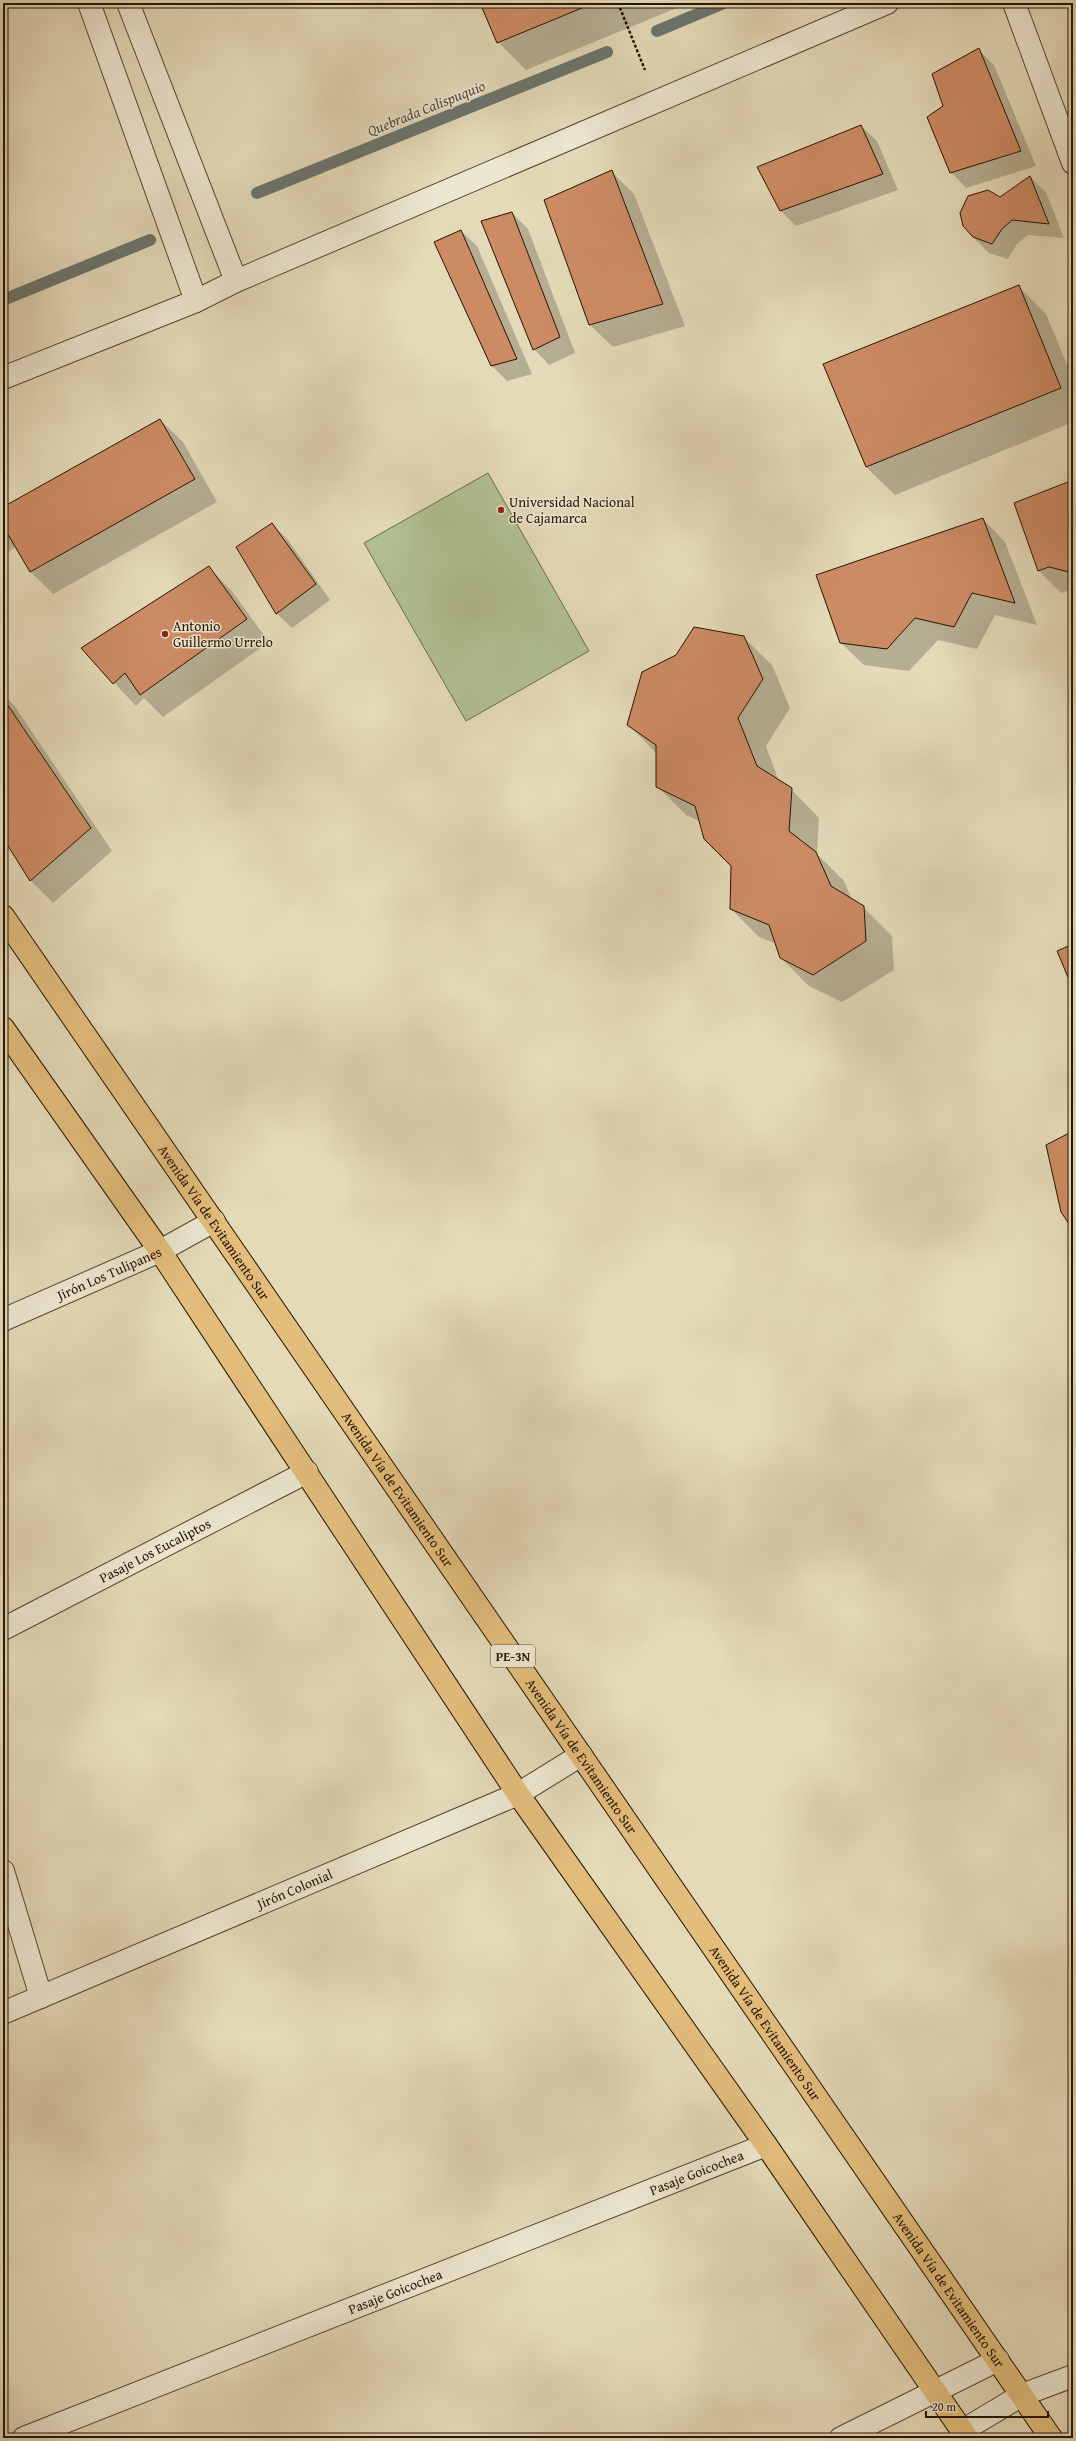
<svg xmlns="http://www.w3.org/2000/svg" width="1076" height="2441" font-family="'Gentium Book Plus',serif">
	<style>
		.pitch { fill: #b0c092; stroke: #6b6a49 }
		.shadow { fill: #0003 }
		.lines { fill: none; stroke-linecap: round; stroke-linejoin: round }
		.stream { stroke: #6b766f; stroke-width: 12 }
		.building { fill: #cd8b64; stroke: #261300 }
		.lane-casing { stroke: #56452e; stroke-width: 24 }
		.street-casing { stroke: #56452e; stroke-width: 24 }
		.highway-casing { stroke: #261300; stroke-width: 24 }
		.path { stroke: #261300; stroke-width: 2.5; stroke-dasharray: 3 2; stroke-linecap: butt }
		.lane { stroke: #ede7d1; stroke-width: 22 }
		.street { stroke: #ede7d1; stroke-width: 22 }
		.highway { stroke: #e2bd7c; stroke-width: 22 }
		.poi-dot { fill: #8f2418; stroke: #ede7d1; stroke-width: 1.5 }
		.labels { text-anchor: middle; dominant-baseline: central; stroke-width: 3; stroke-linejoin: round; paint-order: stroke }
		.shield { fill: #ede7d1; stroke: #62533f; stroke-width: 1 }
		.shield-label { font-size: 13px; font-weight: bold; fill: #261300 }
		.poi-label { font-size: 14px; fill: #261300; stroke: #ede7d1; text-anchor: start }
		.street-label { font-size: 14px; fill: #261300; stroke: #ede7d1 }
		.water-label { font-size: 15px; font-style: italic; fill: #4e4d41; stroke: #ede7d1 }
	</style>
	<rect width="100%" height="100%" fill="#e4dab8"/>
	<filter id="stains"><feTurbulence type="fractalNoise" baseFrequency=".005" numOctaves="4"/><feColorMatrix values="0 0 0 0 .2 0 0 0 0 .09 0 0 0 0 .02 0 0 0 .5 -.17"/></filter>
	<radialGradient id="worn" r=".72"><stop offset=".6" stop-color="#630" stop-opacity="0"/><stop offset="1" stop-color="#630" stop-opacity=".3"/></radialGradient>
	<polygon class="pitch" points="488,473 589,651 466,721 364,543"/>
	<g class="shadow">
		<polygon points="481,3 689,3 526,70 498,42"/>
		<polygon points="979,50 994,65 1036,166 966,188 951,172 944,107"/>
		<polygon points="861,126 877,141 898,190 796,226 781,211"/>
		<polygon points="612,172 634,194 685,326 613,347 590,325"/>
		<polygon points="1030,177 1046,192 1064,238 1028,235 1017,244 1008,259 989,253 973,237 1000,198"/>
		<polygon points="512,213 528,229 575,353 549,365 534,349"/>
		<polygon points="461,231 477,246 532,374 507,381 492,366"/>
		<polygon points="1018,286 1046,314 1073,379 1073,422 895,495 866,467 824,364"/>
		<polygon points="160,420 183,442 217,502 53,594 30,571 16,546 3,557 3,508"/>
		<polygon points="1073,481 1073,589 1061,593 1039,571"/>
		<polygon points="983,519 1005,542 1037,625 995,615 977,649 938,640 909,671 864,665 841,643"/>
		<polygon points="272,524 288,540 330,600 292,628 276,613"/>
		<polygon points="209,568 231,590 269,642 163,717 144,698 136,706 83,649"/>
		<polygon points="743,637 772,665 790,708 766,746 779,782 791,789 819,818 817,854 844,881 852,900 863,907 892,936 894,970 842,1002 809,986 781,958 777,944 759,937 731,909 732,865 701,822 686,815 657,786 656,753 628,724"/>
		<polygon points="3,694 14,705 112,851 53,903 31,881 3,836"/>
	</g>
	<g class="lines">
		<g class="stream">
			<polyline points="657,31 724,3"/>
			<polyline points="257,193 607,52"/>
			<polyline points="3,300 150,240"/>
		</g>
	</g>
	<g class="building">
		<polygon points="480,3 594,3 497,43"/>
		<polygon points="979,48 1021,151 950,173 927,117 943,106 932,74"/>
		<polygon points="861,125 883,174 780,211 757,167"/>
		<polygon points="612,170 663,304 589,325 544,200"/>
		<polygon points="1030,176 1049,224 1012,220 1002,229 992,244 973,237 963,226 960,213 968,196 988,190 1000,197"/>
		<polygon points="512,212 560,337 533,350 481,221"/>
		<polygon points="461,230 517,359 491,366 434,242"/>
		<polygon points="1019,285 1061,388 866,467 823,364"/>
		<polygon points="160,419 195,479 30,572 3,526 3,507"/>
		<polygon points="1073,480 1073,573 1049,567 1038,571 1014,503"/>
		<polygon points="983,518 1015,603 972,593 954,627 915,618 887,649 840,643 816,575"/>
		<polygon points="272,523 316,584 276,614 236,547"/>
		<polygon points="209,566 247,619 140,695 125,673 113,684 81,648"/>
		<polygon points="694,627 744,636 763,679 738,718 757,766 792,788 789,831 816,852 831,886 864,906 866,941 813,975 780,958 769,925 730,909 731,866 704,839 695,806 656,787 656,745 627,725 642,672 676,655"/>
		<polygon points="3,698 91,828 30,881 3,838"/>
		<polygon points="1073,944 1073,989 1057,951"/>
		<polygon points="1073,1131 1073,1230 1061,1212 1046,1145"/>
	</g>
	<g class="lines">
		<defs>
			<g id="lane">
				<polyline points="89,3 196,301"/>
				<polyline points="128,3 236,281"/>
				<polyline points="1014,3 1073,163"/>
				<polyline points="3,378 196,301 236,281 887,3"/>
			</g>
			<g id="street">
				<path id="s1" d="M3 1320 160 1251 214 1221"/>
				<path id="s2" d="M3 1629 307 1472"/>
				<polyline points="3,1871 41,1997"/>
				<path id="s3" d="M3 2013 518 1794 581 1755"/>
				<polyline points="962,2431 1022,2395 1073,2376"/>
				<path id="s4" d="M24 2438 766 2145"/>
				<polyline points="841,2438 998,2360"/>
			</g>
			<g id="highway">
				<path id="s5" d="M3 916 1051 2438"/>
				<polyline points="3,1028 160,1251 518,1794 766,2145 967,2438"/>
			</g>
		</defs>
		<use href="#lane" class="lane-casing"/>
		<use href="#street" class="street-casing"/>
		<use href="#highway" class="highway-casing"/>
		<polyline class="path" points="618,3 645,70"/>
		<use href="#lane" class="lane"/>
		<use href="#street" class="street"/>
		<use href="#highway" class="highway"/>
	</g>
	<g class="poi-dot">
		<circle cx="501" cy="510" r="4"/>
		<circle cx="165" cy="634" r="4"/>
	</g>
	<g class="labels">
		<rect class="shield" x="491" y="1645" width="44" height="22" rx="3"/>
		<g class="shield-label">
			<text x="513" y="1656">PE-3N</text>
		</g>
		<g class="poi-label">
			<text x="509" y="502">Universidad Nacional<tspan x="509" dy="16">de Cajamarca</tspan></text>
			<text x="173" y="626">Antonio<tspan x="173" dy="16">Guillermo Urrelo</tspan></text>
		</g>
		<g class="street-label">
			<text stroke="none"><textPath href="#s5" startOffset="372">Avenida Vía de Evitamiento Sur</textPath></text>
			<text stroke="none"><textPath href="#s1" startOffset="116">Jirón Los Tulipanes</textPath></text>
			<text stroke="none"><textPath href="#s5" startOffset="696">Avenida Vía de Evitamiento Sur</textPath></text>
			<text stroke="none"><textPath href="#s2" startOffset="171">Pasaje Los Eucaliptos</textPath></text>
			<text stroke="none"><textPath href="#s5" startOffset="1020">Avenida Vía de Evitamiento Sur</textPath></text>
			<text stroke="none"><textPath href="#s3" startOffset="317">Jirón Colonial</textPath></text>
			<text stroke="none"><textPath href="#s5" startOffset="1344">Avenida Vía de Evitamiento Sur</textPath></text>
			<text stroke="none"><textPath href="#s4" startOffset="723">Pasaje Goicochea</textPath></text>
			<text stroke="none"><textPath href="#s5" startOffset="1668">Avenida Vía de Evitamiento Sur</textPath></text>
			<text stroke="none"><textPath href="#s4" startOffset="399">Pasaje Goicochea</textPath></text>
		</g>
		<g class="water-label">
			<text transform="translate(426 108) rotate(-22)">Quebrada Calispuquio</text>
		</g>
	</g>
	<rect width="1076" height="2441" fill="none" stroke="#e4dab8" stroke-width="16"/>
	<rect x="4" y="4" width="1068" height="2433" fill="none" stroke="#261300" stroke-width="2"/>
	<rect x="8" y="8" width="1060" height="2425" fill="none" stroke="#261300"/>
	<path d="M926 2411v6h122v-6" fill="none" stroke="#261300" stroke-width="2"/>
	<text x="932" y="2411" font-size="12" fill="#261300" stroke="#ede7d1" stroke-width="3" paint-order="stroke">20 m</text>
	<rect width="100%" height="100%" filter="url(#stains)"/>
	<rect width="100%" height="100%" fill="url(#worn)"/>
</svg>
